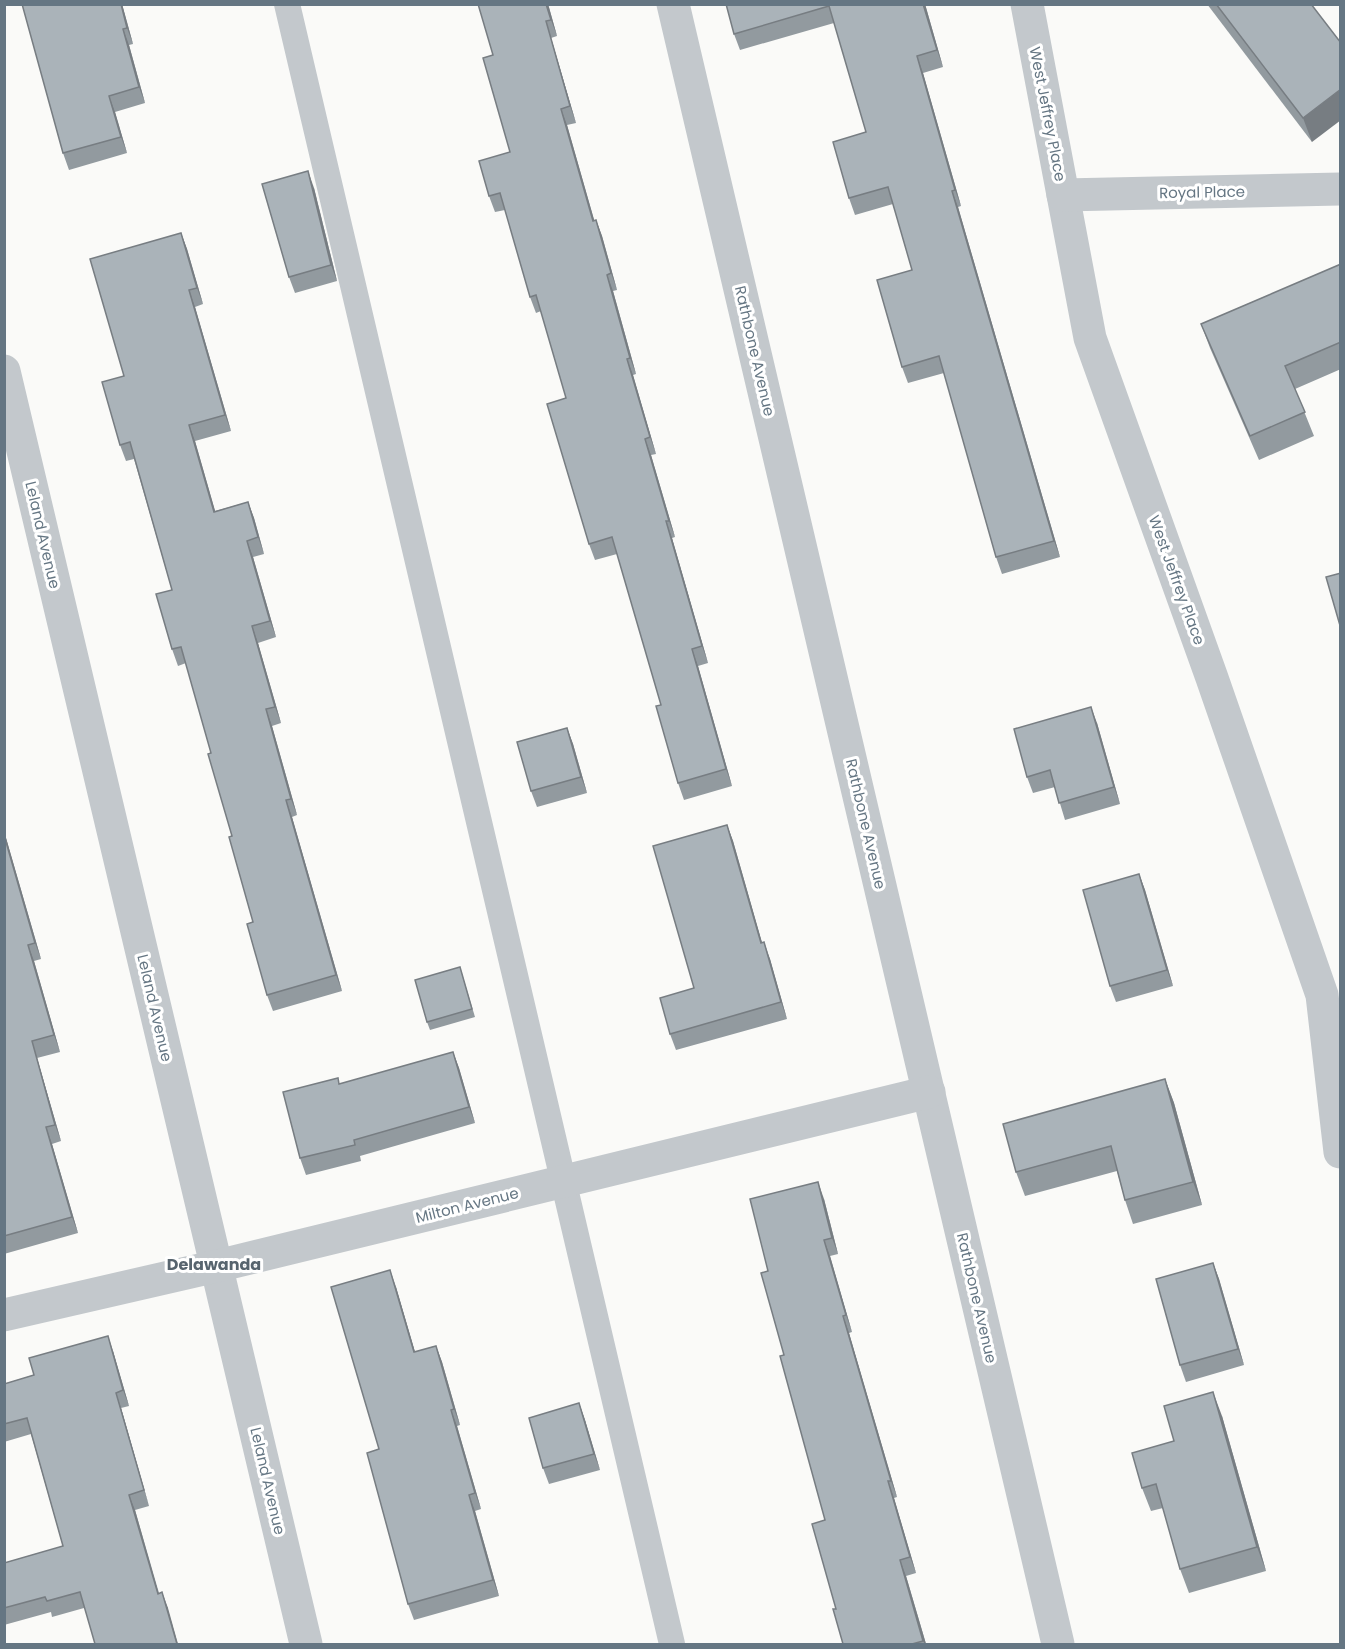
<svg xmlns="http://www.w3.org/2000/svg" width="1345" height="1649" font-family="Poppins,sans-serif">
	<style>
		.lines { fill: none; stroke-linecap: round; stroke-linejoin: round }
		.lane { stroke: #c3c8cc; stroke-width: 26 }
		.street { stroke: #c3c8cc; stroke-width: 33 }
		.wall { fill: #929a9f }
		.shaded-wall { fill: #777d82 }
		.building { fill: #aab3b9; stroke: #777d82; stroke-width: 1.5 }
		.labels { text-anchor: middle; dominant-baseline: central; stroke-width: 6; stroke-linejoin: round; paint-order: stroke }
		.street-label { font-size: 15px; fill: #657683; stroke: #fff }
		.neighbourhood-label { font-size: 16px; font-weight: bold; fill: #57646e; stroke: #fff }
	</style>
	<rect width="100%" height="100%" fill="#fafaf8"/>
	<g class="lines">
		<polyline class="lane" points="287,4 672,1644"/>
		<g class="street">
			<polyline points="673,4 1058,1644"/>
			<polyline points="1027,4 1090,338 1212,678 1322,995 1340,1152"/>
			<polyline points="1063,195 1340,189"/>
			<polyline points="4,371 306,1644"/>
			<polyline points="4,1315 217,1266 929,1092"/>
		</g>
	</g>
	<g class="wall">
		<polygon points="122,4 133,44 129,45 145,103 115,112 127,153 69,170 63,153"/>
		<polygon points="478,4 548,4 557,36 551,38 576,123 567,125 594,220 596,220 602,236 617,290 613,291 636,374 633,375 656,454 651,455 675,537 672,538 708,663 698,666 732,786 684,800 678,783 661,705 617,554 595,560 589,544 566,398 541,311 536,313 530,297 505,210 495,212 489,196 510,152 493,55"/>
		<polygon points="726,4 925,4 943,67 923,73 961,206 958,207 1060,557 1002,574 996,557 944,373 908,383 902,367 912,270 893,204 855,215 849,198 866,132 834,23 740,50 734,34"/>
		<polygon points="1207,4 1311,4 1312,142"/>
		<polygon points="314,188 337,281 295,293 289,277"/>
		<polygon points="181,233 187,249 203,304 195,307 231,431 195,441 215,511 248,502 254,518 264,554 253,557 276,637 258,643 281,723 272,726 297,815 292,817 342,991 273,1011 267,995 253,922 211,753 186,663 178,666 172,649 172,590 134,459 126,461 120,445 124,376"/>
		<polygon points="1341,264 1341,369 1295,389 1314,436 1259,460 1210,348 1201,324"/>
		<polygon points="1097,723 1120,804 1065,820 1055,787 1033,793 1027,777"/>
		<polygon points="567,728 573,744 587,793 537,807 531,791"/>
		<polygon points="727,825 733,841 762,943 770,959 787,1019 676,1050 670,1034 694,988"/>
		<polygon points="4,831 41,959 34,961 60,1052 37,1058 61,1141 52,1144 78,1233 4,1254"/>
		<polygon points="1139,874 1145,890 1173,986 1116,1002 1110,986"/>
		<polygon points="460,967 475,1017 430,1030 427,1022"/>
		<polygon points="453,1052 459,1068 475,1123 360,1156 361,1161 306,1175 300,1158"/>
		<polygon points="1165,1079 1174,1103 1202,1205 1133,1224 1125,1200 1117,1171 1025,1196 1016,1172"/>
		<polygon points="824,1199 838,1254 830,1256 852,1332 849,1333 897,1497 894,1498 916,1573 906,1576 926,1644 843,1644 836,1609 825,1520 784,1355 768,1271"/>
		<polygon points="1213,1263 1219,1279 1244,1365 1186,1382 1180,1365"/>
		<polygon points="396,1287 415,1352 436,1346 442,1362 460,1425 457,1426 481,1509 475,1511 499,1596 414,1620 408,1604 379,1449"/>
		<polygon points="113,1351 129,1406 121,1408 149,1506 135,1510 159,1593 168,1608 84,1608 52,1617 51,1612 4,1625 4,1563 63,1546 31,1434 4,1442 4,1384"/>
		<polygon points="579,1403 585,1420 600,1470 549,1484 543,1468"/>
		<polygon points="1222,1416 1266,1571 1189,1593 1180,1569 1163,1508 1151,1511 1142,1488 1174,1441"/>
	</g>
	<g class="shaded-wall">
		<polygon points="121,4 122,4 133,44 127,28"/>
		<polygon points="546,4 548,4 557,36 551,20"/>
		<polygon points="923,4 925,4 943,67 937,50"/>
		<polygon points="546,21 576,123 570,106"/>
		<polygon points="123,29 129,45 145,103 139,87"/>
		<polygon points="917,56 923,73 961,206 955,190"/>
		<polygon points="1341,89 1341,120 1312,142 1303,118"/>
		<polygon points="109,96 115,112 127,153 121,137"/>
		<polygon points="561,109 567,125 599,237 593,221"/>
		<polygon points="308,171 314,188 337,281 331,265"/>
		<polygon points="952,191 958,207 1060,557 1054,541"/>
		<polygon points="596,220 602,236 617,290 611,273"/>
		<polygon points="181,233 187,249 203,304 197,288"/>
		<polygon points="607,275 613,291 636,374 630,358"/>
		<polygon points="189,290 195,307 231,431 225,415"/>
		<polygon points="627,359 633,375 656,454 650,437"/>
		<polygon points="189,425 195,441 220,528 214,512"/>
		<polygon points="645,439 651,455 675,537 669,521"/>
		<polygon points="248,502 254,518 264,554 258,537"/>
		<polygon points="666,521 672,538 708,663 702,646"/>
		<polygon points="247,541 253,557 276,637 270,621"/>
		<polygon points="252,626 258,643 281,723 275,707"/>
		<polygon points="692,649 698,666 732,786 726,769"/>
		<polygon points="1091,707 1097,723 1120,804 1114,787"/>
		<polygon points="266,709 272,726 297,815 291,799"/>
		<polygon points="567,728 573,744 587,793 581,777"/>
		<polygon points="286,800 292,817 342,991 336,975"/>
		<polygon points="727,825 733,841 767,960 761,943"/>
		<polygon points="4,831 41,959 35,943 4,835"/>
		<polygon points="1139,874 1145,890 1173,986 1167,970"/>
		<polygon points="764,942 770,959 787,1019 781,1002"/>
		<polygon points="28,945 34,961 60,1052 54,1035"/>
		<polygon points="32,1041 37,1058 61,1141 55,1125"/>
		<polygon points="453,1052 459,1068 475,1123 469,1107"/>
		<polygon points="1165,1079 1174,1103 1202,1205 1193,1182"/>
		<polygon points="46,1127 52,1144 78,1233 72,1217"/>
		<polygon points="818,1182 824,1199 838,1254 832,1238"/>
		<polygon points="824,1240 830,1256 852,1332 846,1315"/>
		<polygon points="1213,1263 1219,1279 1244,1365 1238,1349"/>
		<polygon points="390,1270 396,1287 420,1369 414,1352"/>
		<polygon points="843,1316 849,1333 897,1497 891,1481"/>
		<polygon points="108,1336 113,1351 129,1406 123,1390"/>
		<polygon points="436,1346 442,1362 460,1425 454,1409"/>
		<polygon points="1213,1392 1222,1416 1266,1571 1257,1547"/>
		<polygon points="116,1393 121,1408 149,1506 144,1490"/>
		<polygon points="579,1403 585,1420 600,1470 594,1454"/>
		<polygon points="451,1410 457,1426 481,1509 475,1493"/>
		<polygon points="888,1481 894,1498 916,1573 910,1557"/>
		<polygon points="129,1495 135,1510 163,1609 158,1594"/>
		<polygon points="469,1495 475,1511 499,1596 493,1580"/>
		<polygon points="900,1560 906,1576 926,1644 925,1644 923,1641"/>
		<polygon points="162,1592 168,1608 178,1644 177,1644"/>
	</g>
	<g class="building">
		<polygon points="22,4 121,4 127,28 123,29 139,87 109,96 121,137 63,153"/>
		<polygon points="478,4 546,4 551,20 546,21 570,106 561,109 593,221 596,220 611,273 607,275 630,358 627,359 650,437 645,439 669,521 666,521 702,646 692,649 726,769 678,783 656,706 661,705 612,537 589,544 547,404 566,398 536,295 530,297 500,193 489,196 479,161 510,152 483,58 493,55"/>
		<polygon points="726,4 923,4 937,50 917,56 955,190 952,191 1054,541 996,557 939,356 902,367 877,280 912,270 888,187 849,198 833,142 866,132 829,6 734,34"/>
		<polygon points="1216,4 1311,4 1341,43 1341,89 1303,118"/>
		<polygon points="308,171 331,265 289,277 262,184"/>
		<polygon points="181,233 197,288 189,290 225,415 189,425 214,512 248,502 258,537 247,541 270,621 252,626 275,707 266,709 291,799 286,800 336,975 267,995 247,924 253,922 229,837 232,836 208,754 211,753 181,647 172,649 156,594 172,590 130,442 120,445 102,382 124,376 90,259"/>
		<polygon points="1341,264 1341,342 1285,366 1305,412 1250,436 1201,324"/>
		<polygon points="1341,573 1341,629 1326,577"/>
		<polygon points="1091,707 1114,787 1059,803 1050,770 1027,777 1014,729"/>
		<polygon points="567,728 581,777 531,791 517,742"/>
		<polygon points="727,825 761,943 764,942 781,1002 670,1034 660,998 694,988 653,846"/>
		<polygon points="4,835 35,943 28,945 54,1035 32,1041 55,1125 46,1127 72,1217 4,1236"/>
		<polygon points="1139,874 1167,970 1110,986 1083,890"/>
		<polygon points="460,967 472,1009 427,1022 415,980"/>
		<polygon points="453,1052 469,1107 354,1140 355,1145 300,1158 283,1092 338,1078 339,1084"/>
		<polygon points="1165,1079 1193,1182 1125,1200 1111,1146 1016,1172 1003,1124"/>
		<polygon points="818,1182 832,1238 824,1240 846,1315 843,1316 891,1481 888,1481 910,1557 900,1560 923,1641 912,1644 843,1644 833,1609 836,1609 812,1524 825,1520 780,1356 784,1355 761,1273 768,1271 750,1199"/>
		<polygon points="1213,1263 1238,1349 1180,1365 1156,1279"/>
		<polygon points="390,1270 414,1352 436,1346 454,1409 451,1410 475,1493 469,1495 493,1580 408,1604 367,1453 379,1449 331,1287"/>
		<polygon points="108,1336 123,1390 116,1393 144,1490 129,1495 158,1594 162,1592 177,1644 95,1644 80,1592 47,1601 45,1597 4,1608 4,1563 63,1546 27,1418 4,1424 4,1384 34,1375 29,1358"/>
		<polygon points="1213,1392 1257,1547 1180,1569 1156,1484 1142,1488 1132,1453 1174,1441 1164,1406"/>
		<polygon points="579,1403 594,1454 543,1468 529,1418"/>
	</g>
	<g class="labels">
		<g class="street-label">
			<text transform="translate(1048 114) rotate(79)">West Jeffrey Place</text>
			<text transform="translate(1202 192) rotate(-1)">Royal Place</text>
			<text transform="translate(755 351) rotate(77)">Rathbone Avenue</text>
			<text transform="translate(43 535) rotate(77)">Leland Avenue</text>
			<text transform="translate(1177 580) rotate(70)">West Jeffrey Place</text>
			<text transform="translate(866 824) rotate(77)">Rathbone Avenue</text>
			<text transform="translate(155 1008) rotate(77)">Leland Avenue</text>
			<text transform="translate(467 1205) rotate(-14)">Milton Avenue</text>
			<text transform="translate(977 1298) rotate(77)">Rathbone Avenue</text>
			<text transform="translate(268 1481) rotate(77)">Leland Avenue</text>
		</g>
		<g class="neighbourhood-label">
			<text x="214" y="1264">Delawanda</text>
		</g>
	</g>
	<rect width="1345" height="1649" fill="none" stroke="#657683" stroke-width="12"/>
</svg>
